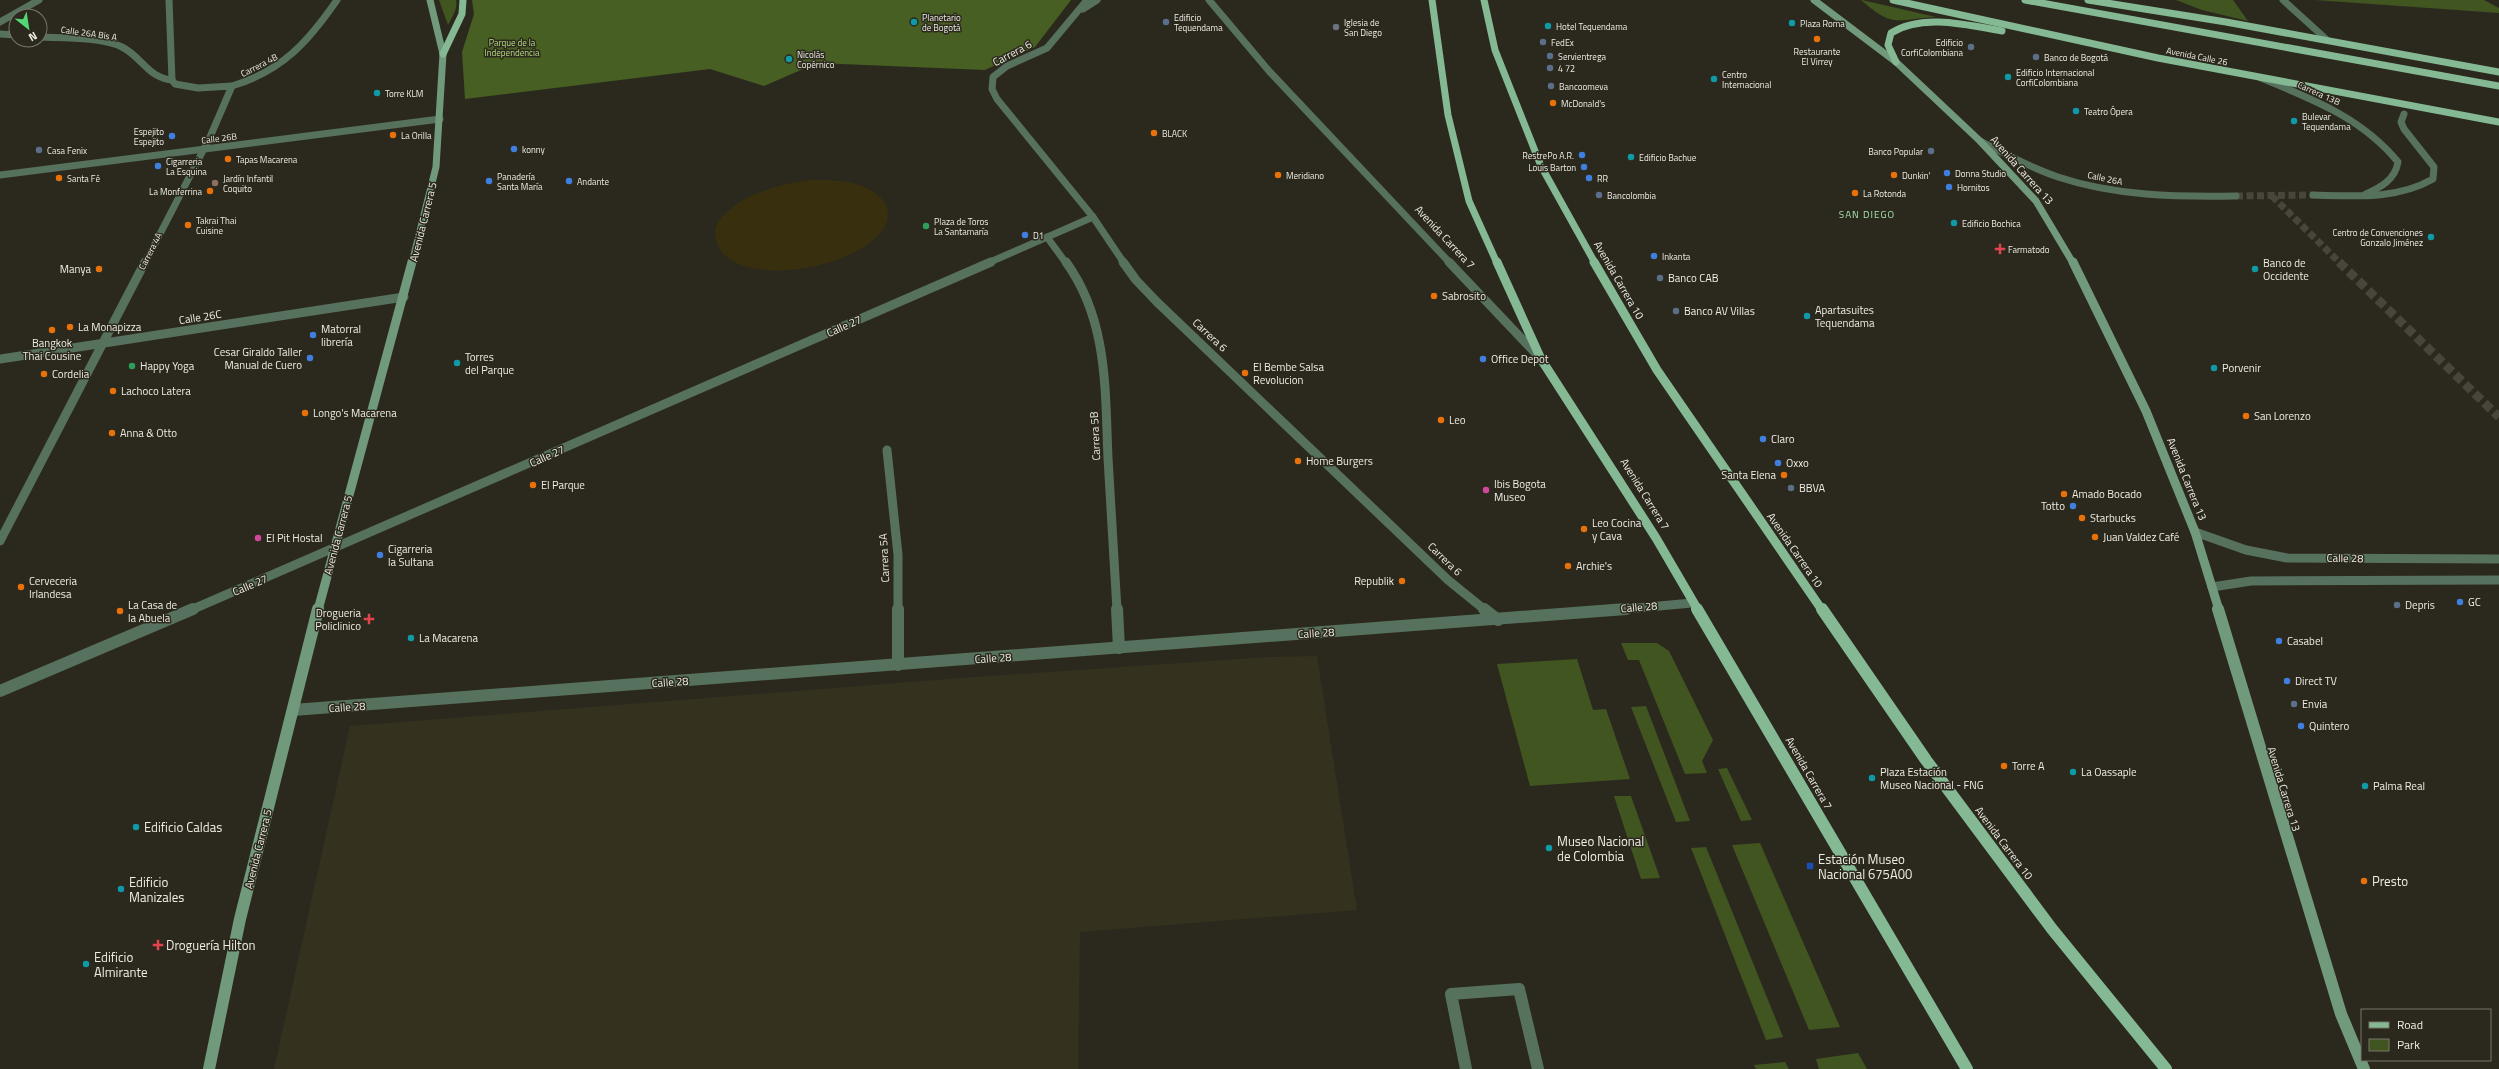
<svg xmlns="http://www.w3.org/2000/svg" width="2499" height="1069" font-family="'Titillium Web',sans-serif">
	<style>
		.built { fill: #34311f }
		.green { fill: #415521 }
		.forest { fill: #475f22 }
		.sand { fill: #382f0f }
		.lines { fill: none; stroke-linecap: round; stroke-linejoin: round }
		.minor-tunnel-far1 { stroke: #48463b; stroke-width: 7; stroke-dasharray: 7 3.5; stroke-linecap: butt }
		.minor-tunnel { stroke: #48463b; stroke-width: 9; stroke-dasharray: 9 4.5; stroke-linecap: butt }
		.pedestrian { stroke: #57715f; stroke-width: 12 }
		.minor-far2 { stroke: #57715f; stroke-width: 7 }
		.minor-far1 { stroke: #57715f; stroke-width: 9 }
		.minor { stroke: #57715f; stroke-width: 12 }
		.tertiary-far1 { stroke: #57715f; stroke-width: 7 }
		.tertiary { stroke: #57715f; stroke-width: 9 }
		.secondary-far2 { stroke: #719a7d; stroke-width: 7 }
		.secondary-far1 { stroke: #719a7d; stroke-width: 9 }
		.secondary { stroke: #719a7d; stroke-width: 12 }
		.primary-far2 { stroke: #84b994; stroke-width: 7 }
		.primary-far1 { stroke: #84b994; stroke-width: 9 }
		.primary { stroke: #84b994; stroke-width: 12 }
		.culture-dot { fill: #0f9aa8; stroke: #2b291d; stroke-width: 1.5 }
		.service-dot { fill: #5c6f8a; stroke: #2b291d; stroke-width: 1.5 }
		.worship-dot { fill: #6b7280; stroke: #2b291d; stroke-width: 1.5 }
		.food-dot { fill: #e8710a; stroke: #2b291d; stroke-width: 1.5 }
		.shop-dot { fill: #3f7fe0; stroke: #2b291d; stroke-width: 1.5 }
		.education-dot { fill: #8d6e63; stroke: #2b291d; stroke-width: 1.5 }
		.leisure-dot { fill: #2e9e5b; stroke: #2b291d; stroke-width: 1.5 }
		.health-dot { fill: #e0444e; stroke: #2b291d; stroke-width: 1.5 }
		.hotel-dot { fill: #d1479c; stroke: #2b291d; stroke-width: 1.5 }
		.transit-dot { fill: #1a4fb4; stroke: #2b291d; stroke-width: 1.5 }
		.labels { text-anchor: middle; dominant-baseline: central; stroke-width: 3; stroke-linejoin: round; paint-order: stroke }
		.far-poi-label { font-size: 9px; fill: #eeece5; stroke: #2b291d; text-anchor: start }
		.far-street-label { font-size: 9px; fill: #eeece5; stroke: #2b291d }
		.far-park-label { font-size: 9px; fill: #badf86; stroke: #2b291d }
		.far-neighbourhood-label { font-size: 10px; letter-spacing: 1px; fill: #a2e2ab; stroke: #2b291d }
		.street-label { font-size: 11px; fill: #eeece5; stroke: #2b291d }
		.poi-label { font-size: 11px; fill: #eeece5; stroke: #2b291d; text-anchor: start }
		.near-poi-label { font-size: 13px; fill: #eeece5; stroke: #2b291d; text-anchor: start }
	</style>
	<rect width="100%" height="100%" fill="#2b291d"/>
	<polygon class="built" points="1317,656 1357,910 1080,932 1078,1069 274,1069 350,726 961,678 1268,657"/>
	<g class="green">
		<path d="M439 0H456C458 9 452 17 448 25Z"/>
		<path d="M1861 0H1862L1936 17C1896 19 1894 29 1861 0Z"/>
		<polygon points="2176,0 2233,0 2248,21 2202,10"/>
		<polygon points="2315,0 2484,0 2499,8 2499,13"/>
		<polygon points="1621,643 1657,643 1669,651 1713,740 1702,761 1707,773 1685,774 1639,660 1628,660"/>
		<polygon points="1577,659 1593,710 1606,709 1630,779 1530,786 1497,664"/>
		<polygon points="1646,706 1690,821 1676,822 1631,707"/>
		<polygon points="1727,768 1752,820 1741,821 1718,769"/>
		<polygon points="1614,796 1631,796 1660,878 1641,879"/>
		<polygon points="1760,843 1840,1027 1809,1030 1732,845"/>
		<polygon points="1706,847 1783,1037 1766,1040 1691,848"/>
		<polygon points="1858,1053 1867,1069 1819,1069 1816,1059"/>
		<polygon points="1785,1062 1789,1069 1756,1069 1754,1065"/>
	</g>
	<polygon class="forest" points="472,0 1071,0 1035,47 985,70 817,63 764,86 710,69 465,99 462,52 474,14"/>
	<path class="sand" d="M808 180C833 180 863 179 882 199 888 206 890 215 886 224 865 269 734 292 717 243 714 235 714 225 721 218 744 193 775 186 808 180Z"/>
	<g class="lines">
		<g class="minor-tunnel-far1">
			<polyline points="2236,196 2313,195"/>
			<polyline points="2272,196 2340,263"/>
		</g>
		<polyline class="minor-tunnel" points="2339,262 2499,417"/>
		<polyline class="pedestrian" points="1466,1069 1451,994 1519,989 1538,1069"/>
		<g class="minor-far2">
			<polyline points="1087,0 1047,48 1007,66 993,77 992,89 997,99 1093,217 1124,263"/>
			<polyline points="2283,0 2326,39"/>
			<polyline points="1083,9 1097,0"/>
			<polyline points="0,22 39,0"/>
			<polyline points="0,34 16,35"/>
			<path d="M40 37C62 38 102 37 122 47 142 57 148 78 172 80"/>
			<path d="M2261 78C2312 99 2362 118 2398 162 2395 180 2381 187 2366 194"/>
			<path d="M232 86C282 71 308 42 337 0"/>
			<path d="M1980 141C2005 154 2031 168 2058 177 2115 196 2176 197 2236 196"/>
			<polyline points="0,175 440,119"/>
			<path d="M2313 195C2354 196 2396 200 2433 179L2434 167 2404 129 2401 122 2404 114"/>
			<polyline points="1047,237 1066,263"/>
			<polyline points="145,263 210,137 232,86 198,88 175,84 172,80 169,0"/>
			<polyline points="988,263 1093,217"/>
		</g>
		<g class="minor-far1">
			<path d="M1066 262C1108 320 1105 389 1108 458 1111 508 1114 559 1117 610"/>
			<polyline points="1123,262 1136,280 1157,302 1448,580 1485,610"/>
			<polyline points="0,359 404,297"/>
			<polyline points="887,450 898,555 898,610"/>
			<polyline points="0,541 145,262"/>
			<polyline points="191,610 991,262"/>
			<polyline points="1615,610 1692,603"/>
		</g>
		<g class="minor">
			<polyline points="898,609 898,665"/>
			<polyline points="1117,609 1119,648"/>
			<polyline points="1484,609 1498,620"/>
			<polyline points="0,691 193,609"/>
			<polyline points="293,710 1626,609"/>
		</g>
		<polyline class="tertiary-far1" points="1209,0 1269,71 1450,263"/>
		<g class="tertiary">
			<polyline points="1449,262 1541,359"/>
			<polyline points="2195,532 2246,550 2287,558 2499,559"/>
			<polyline points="2212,587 2251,581 2499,580"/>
		</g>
		<g class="secondary-far2">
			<polyline points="1814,0 1896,62 1980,141 2036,201 2073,263"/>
			<polyline points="412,263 436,167 443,54 430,0"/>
		</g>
		<g class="secondary-far1">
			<polyline points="2073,262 2146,411 2195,532 2219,610"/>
			<polyline points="318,610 412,262"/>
		</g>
		<g class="secondary">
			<polyline points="2218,609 2341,1014 2364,1069"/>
			<polyline points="209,1069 240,919 318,609"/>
		</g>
		<g class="primary-far2">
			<polyline points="1432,0 1448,115 1469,201 1497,263"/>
			<polyline points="1484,0 1495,50 1541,166 1595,263"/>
			<polyline points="1893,0 2158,58 2499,122"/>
			<polyline points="2025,0 2499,86"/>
			<polyline points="2088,0 2226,22 2499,72"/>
			<polyline points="443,54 462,14 463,0"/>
			<path d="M1896 62 1888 45 1891 33C1922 13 1968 25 2002 31"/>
		</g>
		<g class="primary-far1">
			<polyline points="1497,262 1541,359 1656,538 1698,610"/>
			<polyline points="1594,262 1657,370 1822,610"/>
		</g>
		<g class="primary">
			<polyline points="1697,609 1967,1069"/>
			<polyline points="1822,609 1926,760 2052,929 2166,1069"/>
		</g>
	</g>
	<g class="culture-dot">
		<circle cx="914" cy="22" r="4"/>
		<circle cx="1792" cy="23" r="4"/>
		<circle cx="1548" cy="26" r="4"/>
		<circle cx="789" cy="59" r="4"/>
		<circle cx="2008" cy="77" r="4"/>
		<circle cx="1714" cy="79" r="4"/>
		<circle cx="377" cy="93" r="4"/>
		<circle cx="2076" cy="111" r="4"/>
		<circle cx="2294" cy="121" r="4"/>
		<circle cx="1631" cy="157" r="4"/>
		<circle cx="1954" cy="223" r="4"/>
		<circle cx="2431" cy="237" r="4"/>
		<circle cx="2255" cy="269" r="4"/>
		<circle cx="1807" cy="316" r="4"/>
		<circle cx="457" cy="363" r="4"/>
		<circle cx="2214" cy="368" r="4"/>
		<circle cx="411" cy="638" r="4"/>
		<circle cx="2073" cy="772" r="4"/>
		<circle cx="1872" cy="778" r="4"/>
		<circle cx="2365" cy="786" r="4"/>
		<circle cx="136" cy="827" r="4"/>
		<circle cx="1549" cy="848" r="4"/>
		<circle cx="121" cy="889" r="4"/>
		<circle cx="86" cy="964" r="4"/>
	</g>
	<g class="service-dot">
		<circle cx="1166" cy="22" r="4"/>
		<circle cx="1543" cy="42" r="4"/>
		<circle cx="1971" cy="47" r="4"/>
		<circle cx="1550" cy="56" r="4"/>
		<circle cx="2036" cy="57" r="4"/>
		<circle cx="1550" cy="68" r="4"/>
		<circle cx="1551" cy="86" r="4"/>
		<circle cx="39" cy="150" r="4"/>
		<circle cx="1931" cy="151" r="4"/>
		<circle cx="1599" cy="195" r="4"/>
		<circle cx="1660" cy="278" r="4"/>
		<circle cx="1676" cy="311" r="4"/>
		<circle cx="1791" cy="488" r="4"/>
		<circle cx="2397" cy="605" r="4"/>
		<circle cx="2294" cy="704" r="4"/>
	</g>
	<circle class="worship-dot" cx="1336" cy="27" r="4"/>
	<g class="food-dot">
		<circle cx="1817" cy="39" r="4"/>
		<circle cx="1553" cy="103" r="4"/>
		<circle cx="1154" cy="133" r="4"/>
		<circle cx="393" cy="135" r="4"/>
		<circle cx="228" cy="159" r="4"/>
		<circle cx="1278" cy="175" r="4"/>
		<circle cx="1894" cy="175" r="4"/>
		<circle cx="59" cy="178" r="4"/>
		<circle cx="210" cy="191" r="4"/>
		<circle cx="1855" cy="193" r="4"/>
		<circle cx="188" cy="225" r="4"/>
		<circle cx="99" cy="269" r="4"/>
		<circle cx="1434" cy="296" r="4"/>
		<circle cx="70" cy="327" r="4"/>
		<circle cx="52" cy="330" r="4"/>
		<circle cx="1245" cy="373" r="4"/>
		<circle cx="44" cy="374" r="4"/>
		<circle cx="113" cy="391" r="4"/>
		<circle cx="305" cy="413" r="4"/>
		<circle cx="2246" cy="416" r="4"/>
		<circle cx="1441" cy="420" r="4"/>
		<circle cx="112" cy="433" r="4"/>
		<circle cx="1298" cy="461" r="4"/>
		<circle cx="1784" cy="475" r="4"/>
		<circle cx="533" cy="485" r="4"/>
		<circle cx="2064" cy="494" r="4"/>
		<circle cx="2082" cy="518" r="4"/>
		<circle cx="1584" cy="529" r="4"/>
		<circle cx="2095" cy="537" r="4"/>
		<circle cx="1568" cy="566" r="4"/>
		<circle cx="1402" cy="581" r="4"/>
		<circle cx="21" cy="587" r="4"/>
		<circle cx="120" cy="611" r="4"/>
		<circle cx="2004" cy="766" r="4"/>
		<circle cx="2364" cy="881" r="4"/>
	</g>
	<g class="shop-dot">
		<circle cx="172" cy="136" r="4"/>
		<circle cx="514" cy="149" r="4"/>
		<circle cx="1582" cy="155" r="4"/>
		<circle cx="158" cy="166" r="4"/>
		<circle cx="1584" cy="167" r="4"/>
		<circle cx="1947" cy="173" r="4"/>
		<circle cx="1589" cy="178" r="4"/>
		<circle cx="489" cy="181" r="4"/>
		<circle cx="569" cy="181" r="4"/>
		<circle cx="1949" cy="187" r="4"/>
		<circle cx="1025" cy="235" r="4"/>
		<circle cx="1654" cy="256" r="4"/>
		<circle cx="313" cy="335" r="4"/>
		<circle cx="310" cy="358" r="4"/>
		<circle cx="1483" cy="359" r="4"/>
		<circle cx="1763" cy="439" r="4"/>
		<circle cx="1778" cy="463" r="4"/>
		<circle cx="2073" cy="506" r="4"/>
		<circle cx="380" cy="555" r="4"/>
		<circle cx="2460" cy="602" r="4"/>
		<circle cx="2279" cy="641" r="4"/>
		<circle cx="2287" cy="681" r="4"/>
		<circle cx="2301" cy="726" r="4"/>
	</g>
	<circle class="education-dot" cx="215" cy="183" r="4"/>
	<g class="leisure-dot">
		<circle cx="926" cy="226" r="4"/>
		<circle cx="132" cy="366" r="4"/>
	</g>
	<g class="health-dot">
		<path d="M1998 243h4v4h4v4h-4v4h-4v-4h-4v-4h4z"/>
		<path d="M367 613h4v4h4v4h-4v4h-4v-4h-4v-4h4z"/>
		<path d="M156 939h4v4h4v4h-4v4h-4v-4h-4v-4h4z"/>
	</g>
	<g class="hotel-dot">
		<circle cx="1486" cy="490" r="4"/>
		<circle cx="258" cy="538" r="4"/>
	</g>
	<rect class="transit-dot" x="1806" y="862" width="8" height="8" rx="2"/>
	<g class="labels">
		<g class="far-poi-label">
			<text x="922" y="17">Planetario<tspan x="922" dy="10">de Bogotá</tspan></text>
			<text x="1174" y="17">Edificio<tspan x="1174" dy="10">Tequendama</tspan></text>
			<text x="1344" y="22">Iglesia de<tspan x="1344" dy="10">San Diego</tspan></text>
			<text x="1800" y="23">Plaza Roma</text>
			<text x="1556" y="26">Hotel Tequendama</text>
			<text x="1551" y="42">FedEx</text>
			<text x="1963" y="42" text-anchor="end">Edificio<tspan x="1963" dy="10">CorfiColombiana</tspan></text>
			<text x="1817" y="51" text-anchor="middle">Restaurante<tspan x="1817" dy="10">El Virrey</tspan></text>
			<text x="797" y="54">Nicolás<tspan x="797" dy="10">Copérnico</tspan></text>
			<text x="1558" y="56">Servientrega</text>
			<text x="2044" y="57">Banco de Bogotá</text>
			<text x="1558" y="68">4 72</text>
			<text x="2016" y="72">Edificio Internacional<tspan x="2016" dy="10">CorfiColombiana</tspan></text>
			<text x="1722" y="74">Centro<tspan x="1722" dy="10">Internacional</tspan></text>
			<text x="1559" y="86">Bancoomeva</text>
			<text x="385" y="93">Torre KLM</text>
			<text x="1561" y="103">McDonald's</text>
			<text x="2084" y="111">Teatro Ópera</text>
			<text x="2302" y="116">Bulevar<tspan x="2302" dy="10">Tequendama</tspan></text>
			<text x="164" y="131" text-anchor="end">Espejito<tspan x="164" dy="10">Espejito</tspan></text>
			<text x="1162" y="133">BLACK</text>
			<text x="401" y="135">La Orilla</text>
			<text x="522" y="149">konny</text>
			<text x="47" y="150">Casa Fenix</text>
			<text x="1923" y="151" text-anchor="end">Banco Popular</text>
			<text x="1574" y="155" text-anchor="end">RestrePo A.R.</text>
			<text x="1639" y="157">Edificio Bachue</text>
			<text x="236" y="159">Tapas Macarena</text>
			<text x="166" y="161">Cigarreria<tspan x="166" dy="10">La Esquina</tspan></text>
			<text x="1576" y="167" text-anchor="end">Louis Barton</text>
			<text x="1955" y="173">Donna Studio</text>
			<text x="1286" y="175">Meridiano</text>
			<text x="1902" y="175">Dunkin'</text>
			<text x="497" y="176">Panadería<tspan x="497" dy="10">Santa María</tspan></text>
			<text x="67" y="178">Santa Fé</text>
			<text x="223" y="178">Jardín Infantil<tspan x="223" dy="10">Coquito</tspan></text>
			<text x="1597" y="178">RR</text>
			<text x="577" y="181">Andante</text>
			<text x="1957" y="187">Hornitos</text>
			<text x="202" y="191" text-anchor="end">La Monferrina</text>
			<text x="1863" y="193">La Rotonda</text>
			<text x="1607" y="195">Bancolombia</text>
			<text x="196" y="220">Takrai Thai<tspan x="196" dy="10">Cuisine</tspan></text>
			<text x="934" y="221">Plaza de Toros<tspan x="934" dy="10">La Santamaría</tspan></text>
			<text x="1962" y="223">Edificio Bochica</text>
			<text x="2423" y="232" text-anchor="end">Centro de Convenciones<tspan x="2423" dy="10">Gonzalo Jiménez</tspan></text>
			<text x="1033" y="235">D1</text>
			<text x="2008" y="249">Farmatodo</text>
			<text x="1662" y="256">Inkanta</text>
		</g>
		<g class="far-street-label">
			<text transform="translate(89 33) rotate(8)">Calle 26A Bis A</text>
			<text transform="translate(2197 56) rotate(11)">Avenida Calle 26</text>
			<text transform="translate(259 65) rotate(-27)">Carrera 4B</text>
			<text transform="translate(2319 93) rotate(24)">Carrera 13B</text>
			<text transform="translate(219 138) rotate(-7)">Calle 26B</text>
			<text transform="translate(2105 178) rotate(12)">Calle 26A</text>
			<text transform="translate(150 251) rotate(-63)">Carrera 4A</text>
		</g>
		<g class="far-park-label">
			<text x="512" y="42">Parque de la<tspan x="512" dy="10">Independencia</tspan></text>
		</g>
		<g class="far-neighbourhood-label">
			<text x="1867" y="214">SAN DIEGO</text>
		</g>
		<g class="street-label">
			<text transform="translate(1012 53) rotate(-28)">Carrera 6</text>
			<text transform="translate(2022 170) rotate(48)">Avenida Carrera 13</text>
			<text transform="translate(423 222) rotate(-76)">Avenida Carrera 5</text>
			<text transform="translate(1445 237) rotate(47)">Avenida Carrera 7</text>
			<text transform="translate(1619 280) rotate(60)">Avenida Carrera 10</text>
			<text transform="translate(200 317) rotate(-9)">Calle 26C</text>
			<text transform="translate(844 326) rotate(-24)">Calle 27</text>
			<text transform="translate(1210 335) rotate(43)">Carrera 6</text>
			<text transform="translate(1095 436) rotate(-93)">Carrera 5B</text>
			<text transform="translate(547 456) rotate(-24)">Calle 27</text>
			<text transform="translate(2187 479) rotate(68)">Avenida Carrera 13</text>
			<text transform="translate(1645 494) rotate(58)">Avenida Carrera 7</text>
			<text transform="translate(338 535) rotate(-75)">Avenida Carrera 5</text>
			<text transform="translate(1795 550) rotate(55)">Avenida Carrera 10</text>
			<text transform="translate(884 558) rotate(-93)">Carrera 5A</text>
			<text transform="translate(2345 558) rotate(1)">Calle 28</text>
			<text transform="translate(1445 559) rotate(44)">Carrera 6</text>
			<text transform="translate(250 585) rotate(-23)">Calle 27</text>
			<text transform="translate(1639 607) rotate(-5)">Calle 28</text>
			<text transform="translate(1316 633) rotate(-4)">Calle 28</text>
			<text transform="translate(993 658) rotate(-4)">Calle 28</text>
			<text transform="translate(670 682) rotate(-4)">Calle 28</text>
			<text transform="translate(347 707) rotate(-4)">Calle 28</text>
			<text transform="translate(1809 773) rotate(60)">Avenida Carrera 7</text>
			<text transform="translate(2284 789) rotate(73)">Avenida Carrera 13</text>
			<text transform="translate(2004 843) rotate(53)">Avenida Carrera 10</text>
			<text transform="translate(258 849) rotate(-76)">Avenida Carrera 5</text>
		</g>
		<g class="poi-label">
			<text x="2263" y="263">Banco de<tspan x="2263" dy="13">Occidente</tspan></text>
			<text x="91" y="269" text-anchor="end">Manya</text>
			<text x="1668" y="278">Banco CAB</text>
			<text x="1442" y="296">Sabrosito</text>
			<text x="1815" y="310">Apartasuites<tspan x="1815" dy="13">Tequendama</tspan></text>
			<text x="1684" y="311">Banco AV Villas</text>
			<text x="78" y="327">La Monapizza</text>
			<text x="321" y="329">Matorral<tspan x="321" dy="13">librería</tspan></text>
			<text x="52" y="343" text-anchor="middle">Bangkok<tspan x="52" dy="13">Thai Cousine</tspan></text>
			<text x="302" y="352" text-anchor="end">Cesar Giraldo Taller<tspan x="302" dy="13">Manual de Cuero</tspan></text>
			<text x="465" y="357">Torres<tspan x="465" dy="13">del Parque</tspan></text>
			<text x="1491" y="359">Office Depot</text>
			<text x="140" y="366">Happy Yoga</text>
			<text x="1253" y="367">El Bembe Salsa<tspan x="1253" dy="13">Revolucion</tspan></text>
			<text x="2222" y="368">Porvenir</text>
			<text x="52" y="374">Cordelia</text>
			<text x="121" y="391">Lachoco Latera</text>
			<text x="313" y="413">Longo's Macarena</text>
			<text x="2254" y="416">San Lorenzo</text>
			<text x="1449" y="420">Leo</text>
			<text x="120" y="433">Anna &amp; Otto</text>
			<text x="1771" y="439">Claro</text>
			<text x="1306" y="461">Home Burgers</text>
			<text x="1786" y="463">Oxxo</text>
			<text x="1776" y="475" text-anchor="end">Santa Elena</text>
			<text x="1494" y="484">Ibis Bogota<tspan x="1494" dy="13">Museo</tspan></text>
			<text x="541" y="485">El Parque</text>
			<text x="1799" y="488">BBVA</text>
			<text x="2072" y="494">Amado Bocado</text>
			<text x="2065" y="506" text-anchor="end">Totto</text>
			<text x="2090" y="518">Starbucks</text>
			<text x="1592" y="523">Leo Cocina<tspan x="1592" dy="13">y Cava</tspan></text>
			<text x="2103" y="537">Juan Valdez Café</text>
			<text x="266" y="538">El Pit Hostal</text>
			<text x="388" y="549">Cigarreria<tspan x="388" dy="13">la Sultana</tspan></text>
			<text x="1576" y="566">Archie's</text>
			<text x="29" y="581">Cerveceria<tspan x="29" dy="13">Irlandesa</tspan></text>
			<text x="1394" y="581" text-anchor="end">Republik</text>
			<text x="2468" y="602">GC</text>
			<text x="128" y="605">La Casa de<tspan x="128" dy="13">la Abuela</tspan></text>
			<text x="2405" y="605">Depris</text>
			<text x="361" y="613" text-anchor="end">Drogueria<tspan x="361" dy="13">Policlinico</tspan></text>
			<text x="419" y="638">La Macarena</text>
			<text x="2287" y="641">Casabel</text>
			<text x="2295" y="681">Direct TV</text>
			<text x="2302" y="704">Envia</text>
			<text x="2309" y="726">Quintero</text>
			<text x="2012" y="766">Torre A</text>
			<text x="1880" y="772">Plaza Estación<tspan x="1880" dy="13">Museo Nacional - FNG</tspan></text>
			<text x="2081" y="772">La Oassaple</text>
			<text x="2373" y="786">Palma Real</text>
		</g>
		<g class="near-poi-label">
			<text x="144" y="827">Edificio Caldas</text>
			<text x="1557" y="841">Museo Nacional<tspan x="1557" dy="15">de Colombia</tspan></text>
			<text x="1818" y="859">Estación Museo<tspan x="1818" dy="15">Nacional 675A00</tspan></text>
			<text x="2372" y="881">Presto</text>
			<text x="129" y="882">Edificio<tspan x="129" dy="15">Manizales</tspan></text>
			<text x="166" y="945">Droguería Hilton</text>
			<text x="94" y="957">Edificio<tspan x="94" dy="15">Almirante</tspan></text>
		</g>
	</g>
	<rect x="2361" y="1009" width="130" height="52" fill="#2b291d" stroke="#79776d"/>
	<rect x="2369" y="1022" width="20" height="6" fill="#84b994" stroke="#79776d"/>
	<text x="2397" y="1029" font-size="12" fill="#eeece5">Road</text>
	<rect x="2369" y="1039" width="20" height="12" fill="#415521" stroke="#79776d"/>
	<text x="2397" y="1049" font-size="12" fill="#eeece5">Park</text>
	<g transform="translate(28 28) rotate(150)"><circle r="19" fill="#2b291d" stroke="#79776d"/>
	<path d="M0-3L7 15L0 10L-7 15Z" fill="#53d673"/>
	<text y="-6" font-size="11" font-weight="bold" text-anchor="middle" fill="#eeece5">N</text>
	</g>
</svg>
